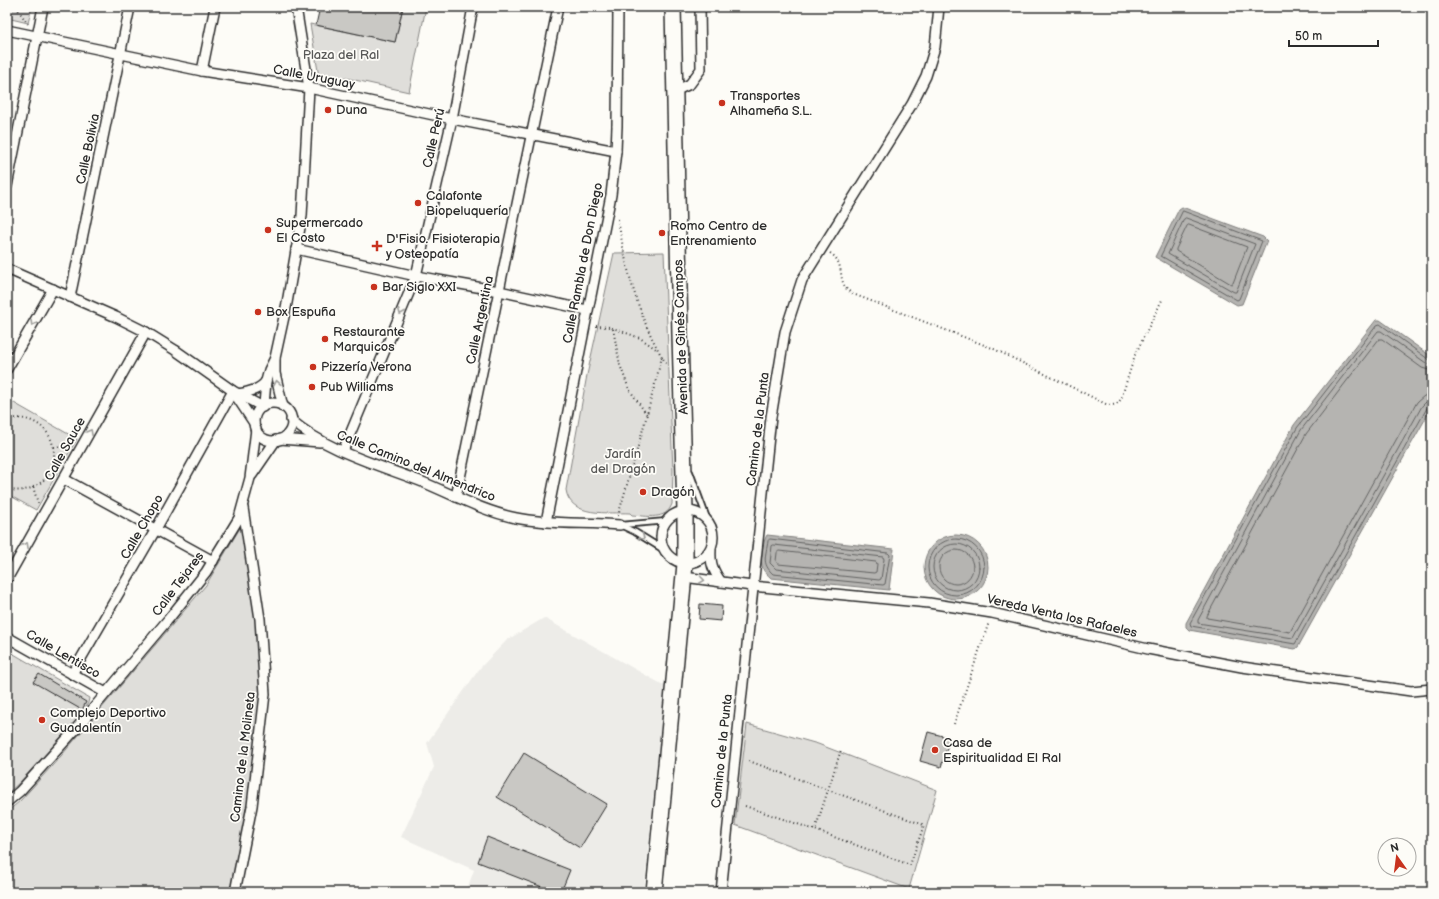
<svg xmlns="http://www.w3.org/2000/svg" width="1439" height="899" font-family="'Balsamiq Sans',sans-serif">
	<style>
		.built { fill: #edece8 }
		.green { fill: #dfdeda; stroke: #858482 }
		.water { fill: #b5b4b1; stroke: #7e7d7b }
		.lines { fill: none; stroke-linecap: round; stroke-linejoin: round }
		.shore { stroke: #626261; stroke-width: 1 }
		.building { fill: #c9c8c4; stroke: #2b2b2b }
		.service-casing { stroke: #2b2b2b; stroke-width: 8 }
		.minor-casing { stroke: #2b2b2b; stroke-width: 12 }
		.primary-casing { stroke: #2b2b2b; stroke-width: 18 }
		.path { stroke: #2b2b2b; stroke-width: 2; stroke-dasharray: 1 3; stroke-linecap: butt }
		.service { stroke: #fdfcf7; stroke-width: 4.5 }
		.minor { stroke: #fdfcf7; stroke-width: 9 }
		.primary { stroke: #fdfcf7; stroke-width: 15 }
		.oneway { stroke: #9e9e9b }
		.poi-dot { fill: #c8321e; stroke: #fdfcf7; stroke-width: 1.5 }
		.labels { text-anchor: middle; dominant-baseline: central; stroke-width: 3.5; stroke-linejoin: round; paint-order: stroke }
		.park-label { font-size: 13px; fill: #585857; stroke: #fdfcf7 }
		.street-label { font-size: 13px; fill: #2b2b2b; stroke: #fdfcf7 }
		.poi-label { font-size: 13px; fill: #2b2b2b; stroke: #fdfcf7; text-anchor: start }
	</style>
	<rect width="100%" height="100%" fill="#fdfcf7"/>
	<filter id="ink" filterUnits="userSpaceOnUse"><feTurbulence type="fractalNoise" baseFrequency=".025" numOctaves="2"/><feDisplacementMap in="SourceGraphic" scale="8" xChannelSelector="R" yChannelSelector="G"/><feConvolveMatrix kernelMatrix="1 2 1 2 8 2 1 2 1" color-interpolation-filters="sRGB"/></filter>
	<g filter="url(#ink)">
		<polygon class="built" points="544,618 665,686 644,892 466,892 474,870 401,837 434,767 427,743 480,668 507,640"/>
		<g class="green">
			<polygon points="7,7 32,7 28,23 7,18"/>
			<polygon points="403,7 426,7 409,92 346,78 334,83 321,81 319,77 310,24 395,42"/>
			<path d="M664 252 673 471 672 504C666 521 647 516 632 515L630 513C609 512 570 518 566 490L587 375 614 253Z"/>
			<polygon points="7,399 77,439 36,510 7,494"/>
			<path d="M240 528 243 530C248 561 255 592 257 623 260 652 261 683 259 712 255 772 242 833 230 892H7V812L20 801 61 756 206 585Z"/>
			<polygon points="7,650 89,698 88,703 82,714 20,782 7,794"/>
			<polygon points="747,724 818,744 937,790 909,889 735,825"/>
		</g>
		<g class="water">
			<polygon points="1182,207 1263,237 1267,241 1242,304 1237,305 1155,257 1179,209"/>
			<polygon points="1376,320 1380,320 1432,357 1432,407 1298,647 1295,649 1189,630 1186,627 1186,623 1294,425"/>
			<circle cx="956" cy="567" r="32"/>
			<path d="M767 535 894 549 889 590 771 578C768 575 764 572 763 569 759 562 763 541 767 535Z"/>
		</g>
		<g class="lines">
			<g class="shore">
				<polygon points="1183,211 1262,241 1239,299 1237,300 1161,256"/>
				<polygon points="1186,218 1255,244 1236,292 1234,292 1168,254 1184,219"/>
				<polygon points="1189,225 1247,247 1233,283 1231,284 1176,251 1176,249 1187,226"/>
				<polyline points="1432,360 1428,359 1380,324 1377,325 1297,428 1190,623 1191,626 1295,644 1427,408 1432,406"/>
				<polyline points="1432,365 1426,363 1381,331 1378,331 1301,430 1198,620 1198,623 1293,638 1422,406 1426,402 1432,401"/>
				<polyline points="1432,371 1422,368 1382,339 1379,339 1306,434 1207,616 1207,618 1290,632 1417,402 1424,396 1432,395"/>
				<circle cx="956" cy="567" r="28"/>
				<path d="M770 539 888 553 890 555 885 584 883 585 773 574C761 563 766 556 768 541Z"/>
				<circle cx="956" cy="567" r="23"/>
				<polygon points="774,545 883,557 884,559 881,579 879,580 776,569 770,563 772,546"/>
				<circle cx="956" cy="567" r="17"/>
				<polygon points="779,551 876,562 877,564 876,572 874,573 778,564 776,561 777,553"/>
			</g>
		</g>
		<g class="building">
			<polygon points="320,7 403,7 395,42 316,25"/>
			<polygon points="700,604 722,606 721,621 699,619"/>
			<polygon points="39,674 86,702 82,710 33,682"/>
			<polygon points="928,732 950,738 941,767 920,761"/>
			<polygon points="524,753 607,804 580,848 497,797"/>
			<polygon points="487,837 570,870 561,892 555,892 478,862"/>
		</g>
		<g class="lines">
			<defs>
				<g id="service">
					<polyline points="690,472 708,521"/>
					<polyline points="620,525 635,532 664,550"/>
					<polyline points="621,525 667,521"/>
				</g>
				<g id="minor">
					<polyline points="7,30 202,71 309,88 452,119 616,151"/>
					<polyline points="202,71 215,7"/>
					<polyline points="675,91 690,84 701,69 700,7"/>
					<polyline points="7,186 43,7"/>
					<polyline points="296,249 416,276 499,291 587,310"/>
					<polyline points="7,269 116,317 146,332 175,350 233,391 263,407"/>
					<polyline points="70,297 130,7"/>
					<polyline points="275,359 275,373 283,407"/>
					<polyline points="7,369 53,289"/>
					<polyline points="234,393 254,423"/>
					<path d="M238 394C248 392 260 390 266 381"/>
					<circle cx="273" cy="422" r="19"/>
					<polyline points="264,405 266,381 269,370 275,358 287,303 302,216 309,88 296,7"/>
					<path d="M291 420C327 451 376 464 420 481 452 494 482 511 516 518 550 525 585 522 620 525"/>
					<polyline points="280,439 320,442"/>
					<polyline points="343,451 416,276 452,119 473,7"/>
					<polyline points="252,475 276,440"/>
					<polyline points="64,479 213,561"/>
					<polyline points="456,497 558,7"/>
					<circle cx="687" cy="537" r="26"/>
					<polyline points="546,522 611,195 616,151 617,126 618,7"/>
					<path d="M711 549C710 564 713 570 721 582"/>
					<polyline points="684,577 752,586 929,603 992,613 1148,649 1242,667 1411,691 1432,689"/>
					<polyline points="7,579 146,332"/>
					<polyline points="7,637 106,693"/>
					<polyline points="72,674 156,529 233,391"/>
					<polyline points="7,802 20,791 75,730 171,616 206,572 239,518 250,478 256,429"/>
					<polyline points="235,892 252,806 265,694 260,619 243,508"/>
					<polyline points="721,892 771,417 785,332 802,280 912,104 926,76 935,47 939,7"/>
				</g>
				<polyline id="primary" points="654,892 685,564 685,511 680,335 673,7"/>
			</defs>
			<use href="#service" class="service-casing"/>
			<use href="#minor" class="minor-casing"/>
			<use href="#primary" class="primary-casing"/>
			<g class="path">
				<polyline points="16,7 28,24"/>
				<path d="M618 219C626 270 639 321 667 365"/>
				<path d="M830 253C848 265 834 283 853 294L992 348 1106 404C1113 406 1117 405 1121 399L1135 355 1163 298"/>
				<polyline points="596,326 610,327 640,338 656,349"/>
				<polyline points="613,329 620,365 629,389 647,415"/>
				<path d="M7 419C60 410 70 477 28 489 21 491 14 491 7 489"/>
				<polyline points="54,447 71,445"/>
				<polyline points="33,487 38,503"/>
				<polyline points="618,516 645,422 662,357"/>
				<polyline points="954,724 989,622"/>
				<polyline points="749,761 924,825 910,865 815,830"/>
				<polyline points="745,806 815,830 841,750"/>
			</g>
			<use href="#service" class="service"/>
			<use href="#minor" class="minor"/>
			<use href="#primary" class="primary"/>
		</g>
		<defs><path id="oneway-chevron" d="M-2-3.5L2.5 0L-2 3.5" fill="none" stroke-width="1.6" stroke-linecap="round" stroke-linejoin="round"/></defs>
		<g class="oneway">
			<use href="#oneway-chevron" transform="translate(401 312) rotate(112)"/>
			<use href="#oneway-chevron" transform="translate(33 323) rotate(120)"/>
			<use href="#oneway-chevron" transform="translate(277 383) rotate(-101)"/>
			<use href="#oneway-chevron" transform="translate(90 432) rotate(-61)"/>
			<use href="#oneway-chevron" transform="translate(642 537) rotate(35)"/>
			<use href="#oneway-chevron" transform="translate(26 545) rotate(-61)"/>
			<use href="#oneway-chevron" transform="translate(702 580) rotate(8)"/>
		</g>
	</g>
	<g class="poi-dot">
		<circle cx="722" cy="103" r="4"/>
		<circle cx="328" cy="110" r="4"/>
		<circle cx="418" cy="203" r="4"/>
		<circle cx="268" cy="230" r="4"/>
		<circle cx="662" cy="233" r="4"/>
		<path d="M375 240h4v4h4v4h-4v4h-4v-4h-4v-4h4z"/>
		<circle cx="374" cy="287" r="4"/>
		<circle cx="258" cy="312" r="4"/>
		<circle cx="325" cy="339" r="4"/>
		<circle cx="313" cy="367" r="4"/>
		<circle cx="312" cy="387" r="4"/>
		<circle cx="643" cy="492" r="4"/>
		<circle cx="42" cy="720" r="4"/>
		<circle cx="935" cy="750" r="4"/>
	</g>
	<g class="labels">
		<g class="park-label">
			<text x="341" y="55">Plaza del Ral</text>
			<text x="623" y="454">Jardín<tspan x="623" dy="15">del Dragón</tspan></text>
		</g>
		<g class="street-label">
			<text transform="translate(314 77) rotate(11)">Calle Uruguay</text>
			<text transform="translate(434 138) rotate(-77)">Calle Perú</text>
			<text transform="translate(88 149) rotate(-78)">Calle Bolivia</text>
			<text transform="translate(583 263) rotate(-79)">Calle Rambla de Don Diego</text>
			<text transform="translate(480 320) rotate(-78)">Calle Argentina</text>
			<text transform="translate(681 337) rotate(-92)">Avenida de Ginés Campos</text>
			<text transform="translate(758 429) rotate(-83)">Camino de la Punta</text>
			<text transform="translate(65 449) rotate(-61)">Calle Sauce</text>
			<text transform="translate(416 466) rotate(22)">Calle Camino del Almendrico</text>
			<text transform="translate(142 527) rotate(-60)">Calle Chopo</text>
			<text transform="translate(178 584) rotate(-53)">Calle Tejares</text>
			<text transform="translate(1062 616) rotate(13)">Vereda Venta los Rafaeles</text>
			<text transform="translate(63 654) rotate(30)">Calle Lentisco</text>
			<text transform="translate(722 751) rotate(-84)">Camino de la Punta</text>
			<text transform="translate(243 757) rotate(-83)">Camino de la Molineta</text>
		</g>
		<g class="poi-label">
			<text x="730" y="96">Transportes<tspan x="730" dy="15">Alhameña S.L.</tspan></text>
			<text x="336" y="110">Duna</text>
			<text x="426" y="196">Calafonte<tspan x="426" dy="15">Biopeluquería</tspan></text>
			<text x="276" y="223">Supermercado<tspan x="276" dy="15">El Costo</tspan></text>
			<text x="670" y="226">Romo Centro de<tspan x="670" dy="15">Entrenamiento</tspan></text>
			<text x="386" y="239">D'Fisio. Fisioterapia<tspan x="386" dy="15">y Osteopatía</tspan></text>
			<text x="382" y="287">Bar Siglo XXI</text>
			<text x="266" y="312">Box Espuña</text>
			<text x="333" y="332">Restaurante<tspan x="333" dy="15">Marquicos</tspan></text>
			<text x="321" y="367">Pizzería Verona</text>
			<text x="320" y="387">Pub Williams</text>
			<text x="651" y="492">Dragón</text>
			<text x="50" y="713">Complejo Deportivo<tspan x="50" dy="15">Guadalentín</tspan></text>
			<text x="943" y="743">Casa de<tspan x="943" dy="15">Espiritualidad El Ral</tspan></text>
		</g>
	</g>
	<rect width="1439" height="899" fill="none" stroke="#fdfcf7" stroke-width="24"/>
	<rect x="12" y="12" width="1415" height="875" fill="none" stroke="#2b2b2b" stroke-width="1.5" filter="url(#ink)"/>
	<g transform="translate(1397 857) rotate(346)"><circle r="19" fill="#fdfcf7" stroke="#a9a8a5"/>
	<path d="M0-3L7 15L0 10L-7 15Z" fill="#c8321e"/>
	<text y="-6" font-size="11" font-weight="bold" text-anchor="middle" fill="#2b2b2b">N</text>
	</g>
	<path d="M1289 40v6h89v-6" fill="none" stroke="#2b2b2b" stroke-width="2"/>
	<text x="1295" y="40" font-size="12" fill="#2b2b2b" stroke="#fdfcf7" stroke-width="3" paint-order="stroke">50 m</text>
</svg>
